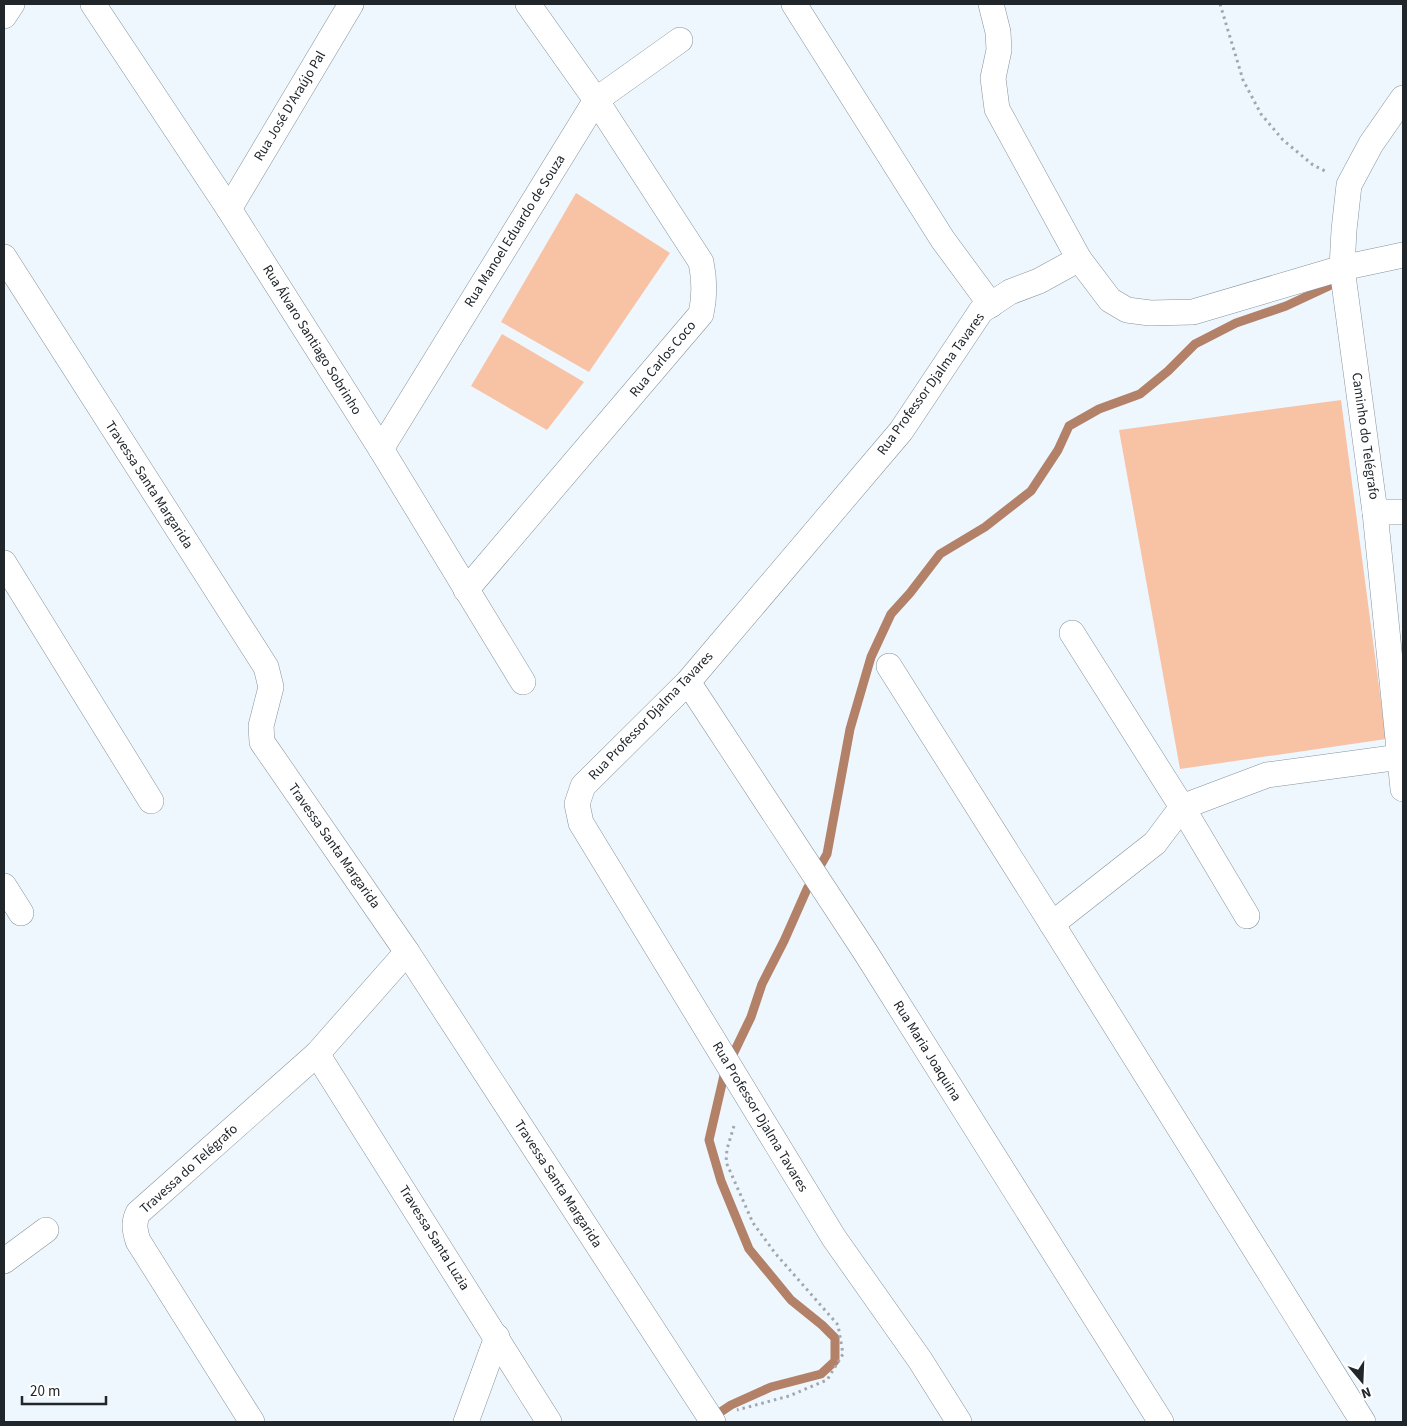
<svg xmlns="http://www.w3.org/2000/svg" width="1407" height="1426" font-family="'Source Sans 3',sans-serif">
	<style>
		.pitch { fill: #f8c2a5 }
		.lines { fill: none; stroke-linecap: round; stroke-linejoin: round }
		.stream { stroke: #b28168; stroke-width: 9 }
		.street-casing { stroke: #87939c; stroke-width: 26 }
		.path { stroke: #a1a7ad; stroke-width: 3; stroke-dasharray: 2.5 4; stroke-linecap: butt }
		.street { stroke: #fff; stroke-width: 25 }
		.labels { text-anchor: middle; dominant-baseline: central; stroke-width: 5; stroke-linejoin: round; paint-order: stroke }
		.street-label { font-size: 14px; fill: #21262a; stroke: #fff }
	</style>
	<rect width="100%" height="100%" fill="#eff7fe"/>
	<g class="pitch">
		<polygon points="576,193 670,253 589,372 501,322"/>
		<polygon points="502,334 584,382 547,430 471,386"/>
		<polygon points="1341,400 1386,739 1180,769 1119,430"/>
	</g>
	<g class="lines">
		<polyline class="stream" points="713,1417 731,1405 771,1387 821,1374 835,1361 835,1338 822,1325 791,1300 749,1249 721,1181 709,1140 725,1071 751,1017 762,984 784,941 807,889 827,854 850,729 871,657 891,614 910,593 940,554 985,527 1031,491 1058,450 1069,426 1099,409 1140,394 1168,371 1195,344 1236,323 1286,306 1329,286"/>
		<defs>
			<g id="street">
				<polyline points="93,4 229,209 381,449 523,682"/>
				<polyline points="794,4 943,240 991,305"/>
				<polyline points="991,4 998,32 999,50 993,78 997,109 1079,259 1110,300 1127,310 1150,313 1193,312 1342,268 1403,255"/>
				<polyline points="4,16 12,4"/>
				<polyline points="1403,98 1371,144 1349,185 1344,230 1342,268 1375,512 1403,789"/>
				<polyline points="229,209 351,4"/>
				<polyline points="4,257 266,667 271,687 261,726 262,742 407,952 713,1422"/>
				<polyline points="381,449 596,100 680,40"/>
				<polyline points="1375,512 1403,512"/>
				<polyline points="4,563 151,801"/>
				<path d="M466 590 701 314C705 296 705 281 701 262L596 100 528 4"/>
				<polyline points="1072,633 1182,807 1267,775 1400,757"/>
				<polyline points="889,666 1052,924 1363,1422"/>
				<polyline points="688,682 866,953 1161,1422"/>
				<polyline points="4,886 21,913"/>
				<polyline points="1052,924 1155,843 1182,807 1247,916"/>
				<polyline points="317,1054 549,1422"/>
				<polyline points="4,1261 46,1230"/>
				<path d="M252 1422 138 1241C135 1231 133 1223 138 1213L317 1054 407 952"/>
				<polyline points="466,1422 497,1337"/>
				<polyline points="959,1422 920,1360 834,1238 581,823 577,804 583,786 688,682 901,431 981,311 1010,292 1039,281 1079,259"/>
			</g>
		</defs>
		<use href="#street" class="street-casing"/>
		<g class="path">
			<polyline points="1220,4 1243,80 1261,114 1283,140 1313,165 1327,172"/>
			<polyline points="734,1126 727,1149 726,1162 753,1223 775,1253 838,1325 843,1354 827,1380 789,1396 737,1410"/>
		</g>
		<use href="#street" class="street"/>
	</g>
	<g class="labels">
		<g class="street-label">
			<text transform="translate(290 106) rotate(-59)">Rua José D'Araújo Pal</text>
			<text transform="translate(515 231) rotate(-58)">Rua Manoel Eduardo de Souza</text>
			<text transform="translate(312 340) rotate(58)">Rua Álvaro Santiago Sobrinho</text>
			<text transform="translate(663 359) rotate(-50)">Rua Carlos Coco</text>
			<text transform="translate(931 384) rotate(-54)">Rua Professor Djalma Tavares</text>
			<text transform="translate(1365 436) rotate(82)">Caminho do Telégrafo</text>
			<text transform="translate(149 485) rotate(57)">Travessa Santa Margarida</text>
			<text transform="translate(651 716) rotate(-46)">Rua Professor Djalma Tavares</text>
			<text transform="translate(334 846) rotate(55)">Travessa Santa Margarida</text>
			<text transform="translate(927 1051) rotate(58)">Rua Maria Joaquina</text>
			<text transform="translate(760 1117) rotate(59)">Rua Professor Djalma Tavares</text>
			<text transform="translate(189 1169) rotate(-42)">Travessa do Telégrafo</text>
			<text transform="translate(558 1184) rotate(57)">Travessa Santa Margarida</text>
			<text transform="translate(434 1238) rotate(58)">Travessa Santa Luzia</text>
		</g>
	</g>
	<rect width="1407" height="1426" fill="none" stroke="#21262a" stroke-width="10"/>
	<g transform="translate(1362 1381) rotate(161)" stroke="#ffffff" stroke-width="4" paint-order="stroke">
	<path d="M0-4L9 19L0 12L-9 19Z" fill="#21262a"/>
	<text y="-8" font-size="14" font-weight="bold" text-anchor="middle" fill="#21262a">N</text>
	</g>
	<path d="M22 1396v8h84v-8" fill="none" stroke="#21262a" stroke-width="2.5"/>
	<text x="30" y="1396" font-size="15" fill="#21262a" stroke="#ffffff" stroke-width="4" paint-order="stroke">20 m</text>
</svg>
